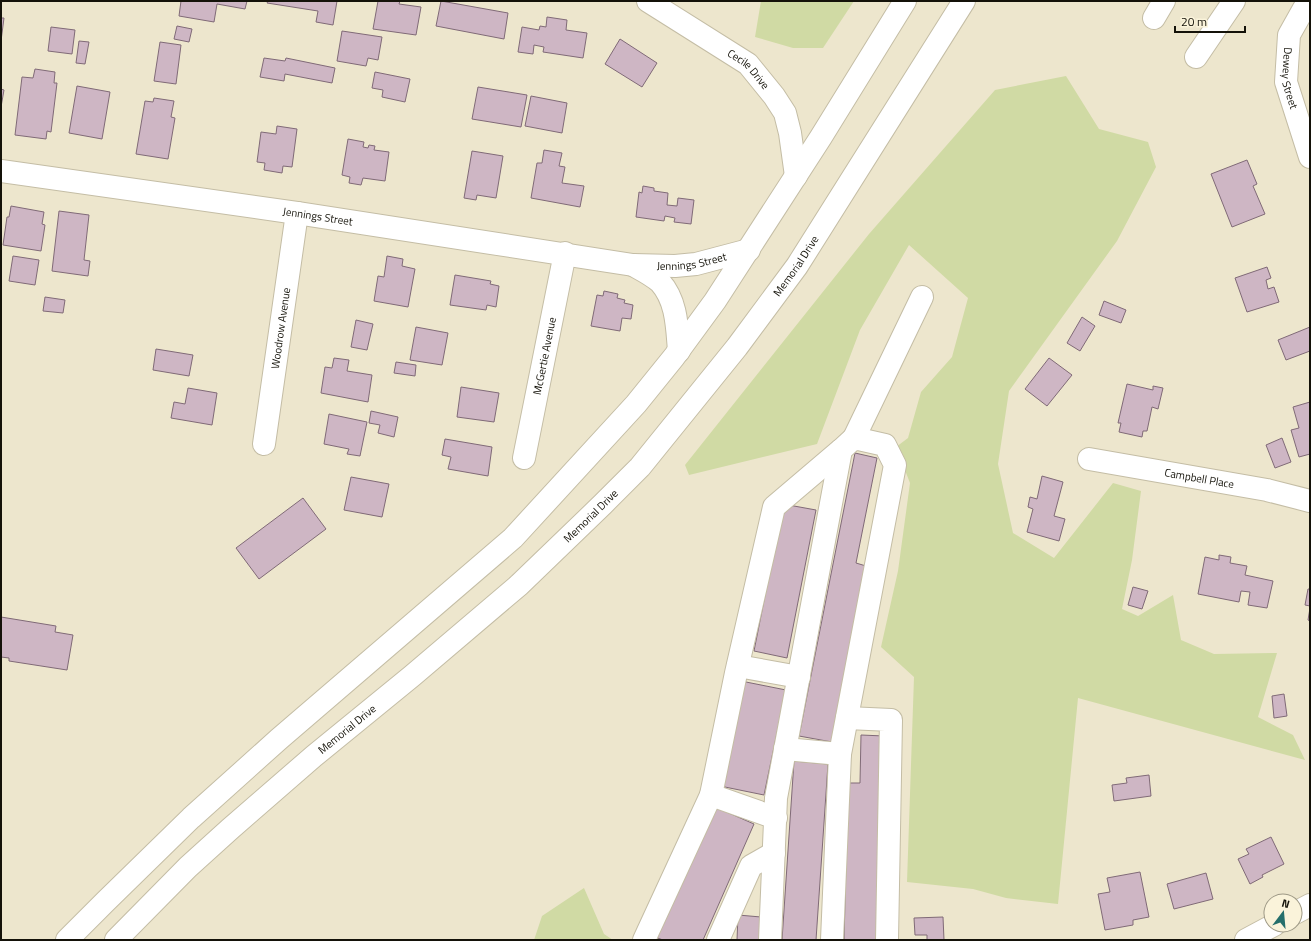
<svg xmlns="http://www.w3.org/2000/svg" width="1311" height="941" font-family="'Titillium Web',sans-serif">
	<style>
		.green { fill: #d0daa4 }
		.building { fill: #ceb6c4; stroke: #806a77 }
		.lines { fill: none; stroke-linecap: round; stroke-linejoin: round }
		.minor-casing { stroke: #c4bda5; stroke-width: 24 }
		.major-casing { stroke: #c4bda5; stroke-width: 24 }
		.minor { stroke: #fff; stroke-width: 22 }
		.major { stroke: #fff; stroke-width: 22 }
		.labels { text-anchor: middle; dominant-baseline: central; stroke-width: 4; stroke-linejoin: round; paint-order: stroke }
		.street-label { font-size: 11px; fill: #141209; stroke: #faf3da }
	</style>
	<rect width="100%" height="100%" fill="#ede6cd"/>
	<g class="green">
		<polygon points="761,1 854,1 823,48 793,48 755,37"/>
		<polygon points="1066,76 1099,129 1148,142 1156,167 1117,241 1009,391 998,464 1013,533 1054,558 1113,483 1141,491 1132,560 1122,609 1138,616 1173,595 1181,640 1214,654 1277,653 1258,717 1293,735 1305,760 1078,698 1058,904 1006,898 973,889 907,882 914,677 881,647 898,571 910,483 896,447 908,438 921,392 952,357 968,298 909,245 860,330 817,444 689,475 685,465 869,234 995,90"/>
		<polygon points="584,888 604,934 613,940 534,940 542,916"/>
	</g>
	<g class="building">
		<polygon points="181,1 247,1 245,9 217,4 214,22 179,16"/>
		<polygon points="268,1 337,1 333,25 316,22 318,11 267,3"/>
		<polygon points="378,1 400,1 399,4 421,7 416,35 373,29"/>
		<polygon points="441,1 508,13 504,39 436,26"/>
		<polygon points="547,17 567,20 566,30 587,33 583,58 543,52 544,47 534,45 533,54 518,52 522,27 539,30 540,26 546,27"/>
		<polygon points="1,18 4,18 1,41"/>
		<polygon points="177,26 192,29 189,42 174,39"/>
		<polygon points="51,27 75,30 72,54 48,51"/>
		<polygon points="342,31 382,37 378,60 368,58 366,66 337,61"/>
		<polygon points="620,39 657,63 642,87 605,64"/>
		<polygon points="79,41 89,42 85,64 76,63"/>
		<polygon points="160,42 181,45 176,84 154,81"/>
		<polygon points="264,58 285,61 286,58 335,68 332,83 285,74 284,81 260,77"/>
		<polygon points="35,69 55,72 54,83 57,83 51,132 47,131 46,139 15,135 22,77 33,78"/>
		<polygon points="375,72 410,79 405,102 382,97 383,90 372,88"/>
		<polygon points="77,86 110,92 102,139 69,133"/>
		<polygon points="478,87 527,95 521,127 472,119"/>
		<polygon points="1,89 4,90 1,107"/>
		<polygon points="531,96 567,103 562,133 525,126"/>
		<polygon points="154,98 174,101 171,117 175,118 168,159 136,154 145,101 153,102"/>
		<polygon points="277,126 297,129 292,167 283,166 282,173 264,170 265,163 257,162 261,132 276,134"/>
		<polygon points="348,139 364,142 363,147 368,148 369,145 375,146 374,150 389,152 385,181 363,178 361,185 349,183 350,177 342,175"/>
		<polygon points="544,150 562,153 559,166 565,167 562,183 584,186 580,207 531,198 537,163 542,163"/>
		<polygon points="472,151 503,156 496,198 477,195 476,200 464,198"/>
		<polygon points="1247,160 1257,184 1253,186 1265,214 1232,227 1211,174"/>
		<polygon points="643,186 654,188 654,191 668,193 667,205 677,206 678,198 694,200 691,224 674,222 675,218 665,216 664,221 636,217 639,192 642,193"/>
		<polygon points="11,206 44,212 42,224 45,225 41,251 3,245 7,217 9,217"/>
		<polygon points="59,211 89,215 84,260 90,261 88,276 52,271"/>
		<polygon points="13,256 39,260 35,285 9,281"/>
		<polygon points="387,256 403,259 402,266 415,269 408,307 374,301 378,276 384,277"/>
		<polygon points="1267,267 1271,278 1266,280 1268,289 1274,287 1279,302 1247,312 1235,278"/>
		<polygon points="455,275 491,281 490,284 499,286 496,307 487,305 486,310 450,305"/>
		<polygon points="604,291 618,294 617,298 625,300 624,303 633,305 631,319 622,318 620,331 591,326 597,295 603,296"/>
		<polygon points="45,297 65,300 63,313 43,311"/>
		<polygon points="1104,301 1126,310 1121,323 1099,315"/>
		<polygon points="1082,317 1095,326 1080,351 1067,343"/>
		<polygon points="356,320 373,324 367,350 351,347"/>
		<polygon points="416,327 448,333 442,365 410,360"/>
		<polygon points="1310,327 1310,351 1286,360 1278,340"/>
		<polygon points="156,349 193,355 189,376 153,370"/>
		<polygon points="334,358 349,360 347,371 372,375 368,402 321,393 325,367 332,368"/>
		<polygon points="1049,358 1072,375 1047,406 1025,389"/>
		<polygon points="396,362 416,365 415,376 394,373"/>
		<polygon points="1127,384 1153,390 1153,386 1163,388 1158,409 1152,407 1147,431 1143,431 1142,437 1119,432 1121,423 1118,423"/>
		<polygon points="461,387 499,393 494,422 457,417"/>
		<polygon points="188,388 217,393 212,425 171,418 174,402 185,404"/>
		<polygon points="1310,402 1310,454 1299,457 1291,430 1299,428 1293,407"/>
		<polygon points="371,411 398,417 394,437 378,433 380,425 369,423"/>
		<polygon points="329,414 367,422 360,456 347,454 349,449 324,444"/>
		<polygon points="1282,438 1291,462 1275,468 1266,445"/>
		<polygon points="445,439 492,447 488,476 448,469 451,457 442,455"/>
		<polygon points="855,453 877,458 856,563 866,566 832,742 799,736"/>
		<polygon points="1042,476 1063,482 1054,516 1065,519 1059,541 1027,532 1033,509 1028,507 1030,497 1037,499"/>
		<polygon points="351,477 389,484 382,517 344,510"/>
		<polygon points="303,498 326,529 259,579 236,548"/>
		<polygon points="783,504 816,510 787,658 754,651"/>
		<polygon points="1219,555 1231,557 1230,563 1247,566 1245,575 1273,581 1267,608 1248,605 1250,592 1241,591 1239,602 1198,594 1205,557 1219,560"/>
		<polygon points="1133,587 1148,591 1142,609 1128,605"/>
		<polygon points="1308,589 1310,589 1310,606 1305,605"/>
		<polygon points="1310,608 1310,621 1308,620"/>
		<polygon points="1,617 56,626 55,632 73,635 67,670 9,661 9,658 1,657"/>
		<polygon points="741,681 786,690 764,795 720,786"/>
		<polygon points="1284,694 1287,716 1274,718 1272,696"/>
		<polygon points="861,735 884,736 879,940 844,940 848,783 860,783"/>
		<polygon points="794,761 828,764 816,940 782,940"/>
		<polygon points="1149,775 1151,796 1114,801 1112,785 1127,783 1126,778"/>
		<polygon points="713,806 754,824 703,940 663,940 655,937"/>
		<polygon points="1271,837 1284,864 1262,875 1263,877 1250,884 1238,859 1249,854 1246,849"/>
		<polygon points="1140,872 1149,917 1133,920 1133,925 1105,930 1098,894 1110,892 1107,878"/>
		<polygon points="1206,873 1213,899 1174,909 1167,884"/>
		<polygon points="738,915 761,917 760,940 737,940"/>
		<polygon points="943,917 944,940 927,940 927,935 915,935 914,918"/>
	</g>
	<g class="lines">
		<defs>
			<g id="minor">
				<path id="s1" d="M648 1 748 64 774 96 785 113 790 133 796 176"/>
				<path id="s2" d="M1309 1 1303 10 1289 35 1286 82 1310 157"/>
				<polyline points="1154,18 1164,1"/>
				<polyline points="1196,57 1234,1"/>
				<path id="s3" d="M1 171 297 213 633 265 675 266 696 264 749 250"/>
				<path d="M633 265C642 270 652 275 660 282 677 301 677 327 679 351"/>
				<polyline points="854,438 922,297"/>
				<path id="s4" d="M264 444 297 213"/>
				<path id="s5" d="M524 458 565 253"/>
				<path id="s6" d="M1089 459 1267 490 1310 501"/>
				<polyline points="738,666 799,677"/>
				<polyline points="847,718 891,720 887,940"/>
				<polyline points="785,749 840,754"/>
				<polyline points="711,795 776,818"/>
				<polyline points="1295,913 1310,905"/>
				<polyline points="644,940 711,795 736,673 774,507 841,450"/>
				<polyline points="718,940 751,866 774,853"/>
				<polyline points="770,940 776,798 841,450 854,438 885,445 895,465 840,754 832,940"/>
				<polyline points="1246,940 1274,925"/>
			</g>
			<g id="major">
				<polyline points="67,940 106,901 191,818 279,739 513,538 636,404 674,357 715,301 821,137 905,1"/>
				<path id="s7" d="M116 940 188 867 230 829 314 756 412 676 519 585 603 504 640 467 737 347 797 266 964 1"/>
			</g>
		</defs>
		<use href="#minor" class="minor-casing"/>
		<use href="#major" class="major-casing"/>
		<use href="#minor" class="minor"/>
		<use href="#major" class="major"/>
	</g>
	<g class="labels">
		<g class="street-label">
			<text stroke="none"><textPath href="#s1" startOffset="122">Cecile Drive</textPath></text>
			<text stroke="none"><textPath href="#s2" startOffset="83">Dewey Street</textPath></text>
			<text stroke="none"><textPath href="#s3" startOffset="320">Jennings Street</textPath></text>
			<text stroke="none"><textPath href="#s3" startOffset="698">Jennings Street</textPath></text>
			<text stroke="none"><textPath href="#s7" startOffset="961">Memorial Drive</textPath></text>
			<text stroke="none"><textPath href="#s4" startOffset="117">Woodrow Avenue</textPath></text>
			<text stroke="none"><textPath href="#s5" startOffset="104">McGertie Avenue</textPath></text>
			<text stroke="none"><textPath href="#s6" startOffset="112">Campbell Place</textPath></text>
			<text stroke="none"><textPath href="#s7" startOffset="637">Memorial Drive</textPath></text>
			<text stroke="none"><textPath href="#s7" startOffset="313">Memorial Drive</textPath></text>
		</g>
	</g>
	<rect width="1311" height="941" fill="none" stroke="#141209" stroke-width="4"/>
	<g transform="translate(1283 913) rotate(16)"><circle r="19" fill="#faf3da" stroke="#9e9986"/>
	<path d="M0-3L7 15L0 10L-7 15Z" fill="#256f6b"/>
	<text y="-6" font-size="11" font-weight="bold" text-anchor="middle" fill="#141209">N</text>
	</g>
	<path d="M1175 26v6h70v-6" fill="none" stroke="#141209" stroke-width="2"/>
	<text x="1181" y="26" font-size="12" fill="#141209" stroke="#faf3da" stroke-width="3" paint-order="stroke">20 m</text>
</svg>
